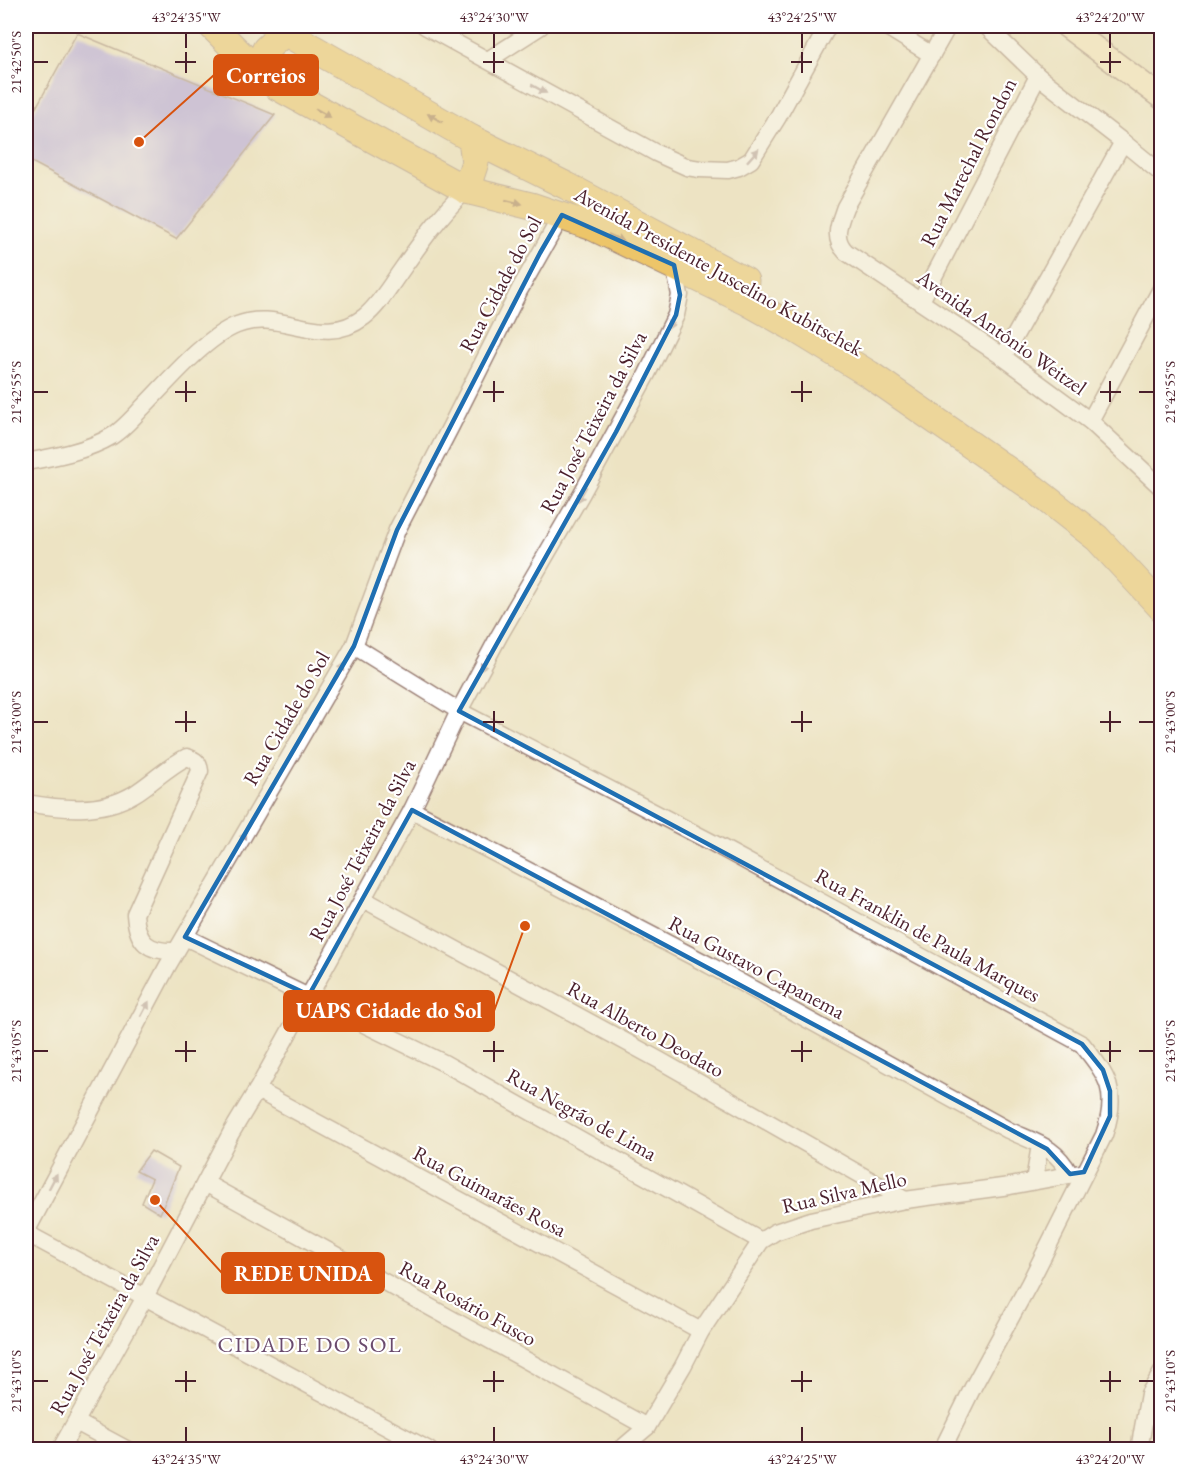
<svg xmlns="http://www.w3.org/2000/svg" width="1187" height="1475" font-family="'EB Garamond',serif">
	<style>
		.building { fill: #a89ce8 }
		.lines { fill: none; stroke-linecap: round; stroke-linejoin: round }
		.minor-casing { stroke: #9c8177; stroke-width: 19 }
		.secondary-casing { stroke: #9c8177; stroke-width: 25 }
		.trunk-casing { stroke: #9c8177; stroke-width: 29 }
		.minor { stroke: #fff; stroke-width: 16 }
		.secondary { stroke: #f8e8c3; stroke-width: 22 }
		.trunk { stroke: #edc569; stroke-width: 27 }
		.oneway { fill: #ae9aa0 }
		.oneway2 { fill: #9c724a }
		.marked { fill: none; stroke: #1f6fb2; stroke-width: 4.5; stroke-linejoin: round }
		.ticks { fill: none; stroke: #4a1f2b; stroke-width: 2 }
		.labels { text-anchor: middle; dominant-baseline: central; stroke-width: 4.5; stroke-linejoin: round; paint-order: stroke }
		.street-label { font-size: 21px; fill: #4a1f2b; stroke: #fff }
		.neighbourhood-label { font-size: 22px; letter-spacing: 1.5px; fill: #6b4b6d; stroke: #fff }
		.leader { fill: none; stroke: #d8530f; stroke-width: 2 }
		.callout-dot { fill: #d8530f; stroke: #fff; stroke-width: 2 }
		.callout { fill: #d8530f; stroke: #d8530f; stroke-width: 2 }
		.callout-label { font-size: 22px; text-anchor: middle; font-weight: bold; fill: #fff }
		.neatline { fill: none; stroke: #4a1f2b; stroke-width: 2 }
		.ticks-label { font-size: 15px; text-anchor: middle; fill: #4a1f2b }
	</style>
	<rect width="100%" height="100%" fill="#fff"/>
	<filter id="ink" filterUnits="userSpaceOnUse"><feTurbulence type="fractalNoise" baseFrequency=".0167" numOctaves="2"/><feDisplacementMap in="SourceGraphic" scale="12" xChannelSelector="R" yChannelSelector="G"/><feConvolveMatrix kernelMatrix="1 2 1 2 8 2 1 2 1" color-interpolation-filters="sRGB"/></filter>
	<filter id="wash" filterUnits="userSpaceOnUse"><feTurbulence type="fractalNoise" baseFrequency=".008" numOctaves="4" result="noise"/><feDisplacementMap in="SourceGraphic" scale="24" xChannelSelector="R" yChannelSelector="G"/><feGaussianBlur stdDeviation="1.35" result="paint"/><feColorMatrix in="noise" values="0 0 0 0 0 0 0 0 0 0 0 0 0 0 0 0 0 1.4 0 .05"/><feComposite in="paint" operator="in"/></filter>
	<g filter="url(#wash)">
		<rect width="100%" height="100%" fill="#ede3c3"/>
		<g id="blocks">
			<g class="building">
				<polygon points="77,33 275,115 176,239 26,159 26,126"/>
				<polygon points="151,1151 179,1167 160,1214 142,1203 152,1179 136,1171"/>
			</g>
		</g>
	</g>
	<g filter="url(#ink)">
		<use href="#blocks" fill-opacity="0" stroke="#9c8177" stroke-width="1.5"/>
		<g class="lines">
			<defs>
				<g id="minor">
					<polyline points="425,26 656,153 687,167 700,169 728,170 739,167 751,160 778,117 828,26"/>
					<polyline points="885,26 932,55"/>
					<path d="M948 26 845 207C839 224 832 238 846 252L1003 357 1090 421 1162 488"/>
					<polyline points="986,26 1038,76 1123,142 1162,174"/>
					<polyline points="488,60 541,26"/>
					<polyline points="921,301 1038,76"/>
					<polyline points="1003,357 1123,142"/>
					<polyline points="1090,421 1162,287"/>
					<path d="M26 462C54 457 87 451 112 436 123 429 133 418 142 408 167 383 204 338 237 325 282 307 321 350 364 317 378 306 388 289 398 275 419 245 439 216 466 190"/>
					<path d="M354 646 459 711 711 842 1082 1044C1108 1077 1119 1091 1104 1135L1029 1284 973 1387 942 1450"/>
					<path d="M26 803C61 809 101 814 134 794 152 783 167 767 187 757 195 760 199 762 200 771L135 914C137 943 148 952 176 951"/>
					<path d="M412 810 709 965 1008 1130C1036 1143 1055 1146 1070 1174"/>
					<polyline points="363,899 659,1060 905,1200"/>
					<polyline points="185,937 444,1063 761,1241"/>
					<polyline points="257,1090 701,1331"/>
					<polyline points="1034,1181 1040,1145"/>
					<polyline points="205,1183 647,1427"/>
					<polyline points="26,1232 167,967 354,646 397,530 451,426 520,289 562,215"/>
					<polyline points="26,1233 429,1450"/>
					<polyline points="76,1422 128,1450"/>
					<polyline points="60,1450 145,1297 231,1133 257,1090 412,810 459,711 499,636 582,493 647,374 676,315 680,295 674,265"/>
					<polyline points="620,1450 647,1427 683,1366 701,1331 761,1241 775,1232 811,1220 905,1200 1010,1186 1080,1173"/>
					<polyline points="1139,1450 1149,1394 1162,1372"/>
				</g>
				<polyline id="secondary" points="1066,26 1162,98"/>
				<g id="trunk">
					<polyline points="212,26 256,70 278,87 466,190 531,206 593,227 748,302 789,325 869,374 1033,488 1097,538 1162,608"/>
					<polyline points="274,26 472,139 567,186 745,281"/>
					<polyline points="256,70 266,49 285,32"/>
					<polyline points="466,190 475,162 472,139"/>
				</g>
			</defs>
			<use href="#minor" class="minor-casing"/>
			<use href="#secondary" class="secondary-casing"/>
			<use href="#trunk" class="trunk-casing"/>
			<use href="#minor" class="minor"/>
			<use href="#secondary" class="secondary"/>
			<use href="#trunk" class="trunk"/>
		</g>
		<defs><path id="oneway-solid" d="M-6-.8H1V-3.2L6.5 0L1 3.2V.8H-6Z" transform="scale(1.5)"/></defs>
		<g class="oneway">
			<use href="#oneway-solid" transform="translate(539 89) rotate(29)"/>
			<use href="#oneway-solid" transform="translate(753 155) rotate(-48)"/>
			<use href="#oneway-solid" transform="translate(672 321) rotate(115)"/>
			<use href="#oneway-solid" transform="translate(582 494) rotate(120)"/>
			<use href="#oneway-solid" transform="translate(485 663) rotate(118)"/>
			<use href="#oneway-solid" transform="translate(340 671) rotate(-60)"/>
			<use href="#oneway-solid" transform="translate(242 840) rotate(-60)"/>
			<use href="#oneway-solid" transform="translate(145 1009) rotate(-62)"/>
			<use href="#oneway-solid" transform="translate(53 1181) rotate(-62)"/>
		</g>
		<g class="oneway2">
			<use href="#oneway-solid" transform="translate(323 113) rotate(29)"/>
			<use href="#oneway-solid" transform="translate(435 118) rotate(-150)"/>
			<use href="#oneway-solid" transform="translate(514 202) rotate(13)"/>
			<use href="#oneway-solid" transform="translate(616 238) rotate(25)"/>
		</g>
	</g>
	<path d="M0 0H1187V1475H0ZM562 215 674 265 680 295 676 315 616 432 459 711 1082 1044 1103 1070 1110 1091V1116L1084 1172 1070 1174 1047 1149 412 810 309 995 185 937 354 646 397 530 540 253Z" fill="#ede3c3" fill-opacity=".55" fill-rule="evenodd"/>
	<path class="marked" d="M562 215 674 265 680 295 676 315 616 432 459 711 1082 1044 1103 1070 1110 1091V1116L1084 1172 1070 1174 1047 1149 412 810 309 995 185 937 354 646 397 530 540 253Z"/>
	<path class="ticks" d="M186 33V48M494 33V48M802 33V48M1110 33V48M186 52V73M494 52V73M802 52V73M1110 52V73M33 62H48M175 62H196M483 62H504M791 62H812M1100 62H1121M186 381V402M494 381V402M802 381V402M1110 381V402M33 392H48M175 392H196M483 392H504M791 392H812M1100 392H1121M1139 392H1154M186 711V732M494 711V732M802 711V732M1110 711V732M33 722H48M175 722H196M483 722H504M791 722H812M1100 722H1121M1139 722H1154M186 1041V1062M494 1041V1062M802 1041V1062M1110 1041V1062M33 1051H48M175 1051H196M483 1051H504M791 1051H812M1100 1051H1121M1139 1051H1154M186 1371V1392M494 1371V1392M802 1371V1392M1110 1371V1392M33 1381H48M175 1381H196M483 1381H504M791 1381H812M1100 1381H1121M1139 1381H1154M186 1427V1442M494 1427V1442M802 1427V1442M1110 1427V1442"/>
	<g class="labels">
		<g class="street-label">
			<text transform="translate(968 162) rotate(-63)">Rua Marechal Rondon</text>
			<text transform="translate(719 271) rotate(29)">Avenida Presidente Juscelino Kubitschek</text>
			<text transform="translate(500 284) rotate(-62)">Rua Cidade do Sol</text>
			<text transform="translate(1002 332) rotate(35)">Avenida Antônio Weitzel</text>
			<text transform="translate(593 422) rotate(-62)">Rua José Teixeira da Silva</text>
			<text transform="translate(286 718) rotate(-60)">Rua Cidade do Sol</text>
			<text transform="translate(362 850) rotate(-62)">Rua José Teixeira da Silva</text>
			<text transform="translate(928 935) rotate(29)">Rua Franklin de Paula Marques</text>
			<text transform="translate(757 967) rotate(28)">Rua Gustavo Capanema</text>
			<text transform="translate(646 1029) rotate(29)">Rua Alberto Deodato</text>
			<text transform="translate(582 1114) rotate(29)">Rua Negrão de Lima</text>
			<text transform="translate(490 1191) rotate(28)">Rua Guimarães Rosa</text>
			<text transform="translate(844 1192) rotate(-13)">Rua Silva Mello</text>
			<text transform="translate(468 1303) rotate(29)">Rua Rosário Fusco</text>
			<text transform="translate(104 1324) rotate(-61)">Rua José Teixeira da Silva</text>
		</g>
		<g class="neighbourhood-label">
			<text x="310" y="1344">CIDADE DO SOL</text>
		</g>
	</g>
	<path class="leader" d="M139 142L214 75M525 926L494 1011M155 1200L222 1273"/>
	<g class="callout-dot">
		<circle cx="139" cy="142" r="6"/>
		<circle cx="525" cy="926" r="6"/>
		<circle cx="155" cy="1200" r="6"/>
	</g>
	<g class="callout">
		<rect x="214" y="55" width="104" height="40" rx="6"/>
		<rect x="284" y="991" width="210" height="40" rx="6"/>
		<rect x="222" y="1253" width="162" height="40" rx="6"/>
	</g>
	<g class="callout-label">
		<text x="266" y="83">Correios</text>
		<text x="389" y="1018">UAPS Cidade do Sol</text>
		<text x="303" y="1281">REDE UNIDA</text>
	</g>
	<rect width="1187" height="1475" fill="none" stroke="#fff" stroke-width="66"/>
	<rect x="33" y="33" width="1121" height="1409" class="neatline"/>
	<g class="ticks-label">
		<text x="186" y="22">43°24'35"W</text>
		<text x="494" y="22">43°24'30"W</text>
		<text x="802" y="22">43°24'25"W</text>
		<text x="1110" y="22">43°24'20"W</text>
		<text transform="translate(16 62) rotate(-90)" y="5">21°42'50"S</text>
		<text transform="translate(16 392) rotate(-90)" y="5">21°42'55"S</text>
		<text transform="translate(1170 392) rotate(-90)" y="5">21°42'55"S</text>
		<text transform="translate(16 722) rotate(-90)" y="5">21°43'00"S</text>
		<text transform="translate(1170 722) rotate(-90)" y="5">21°43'00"S</text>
		<text transform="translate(16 1051) rotate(-90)" y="5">21°43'05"S</text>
		<text transform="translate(1170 1051) rotate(-90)" y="5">21°43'05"S</text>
		<text transform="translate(16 1381) rotate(-90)" y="5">21°43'10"S</text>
		<text transform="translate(1170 1381) rotate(-90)" y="5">21°43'10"S</text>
		<text x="186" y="1464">43°24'35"W</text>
		<text x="494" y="1464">43°24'30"W</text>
		<text x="802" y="1464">43°24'25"W</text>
		<text x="1110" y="1464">43°24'20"W</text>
	</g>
</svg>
